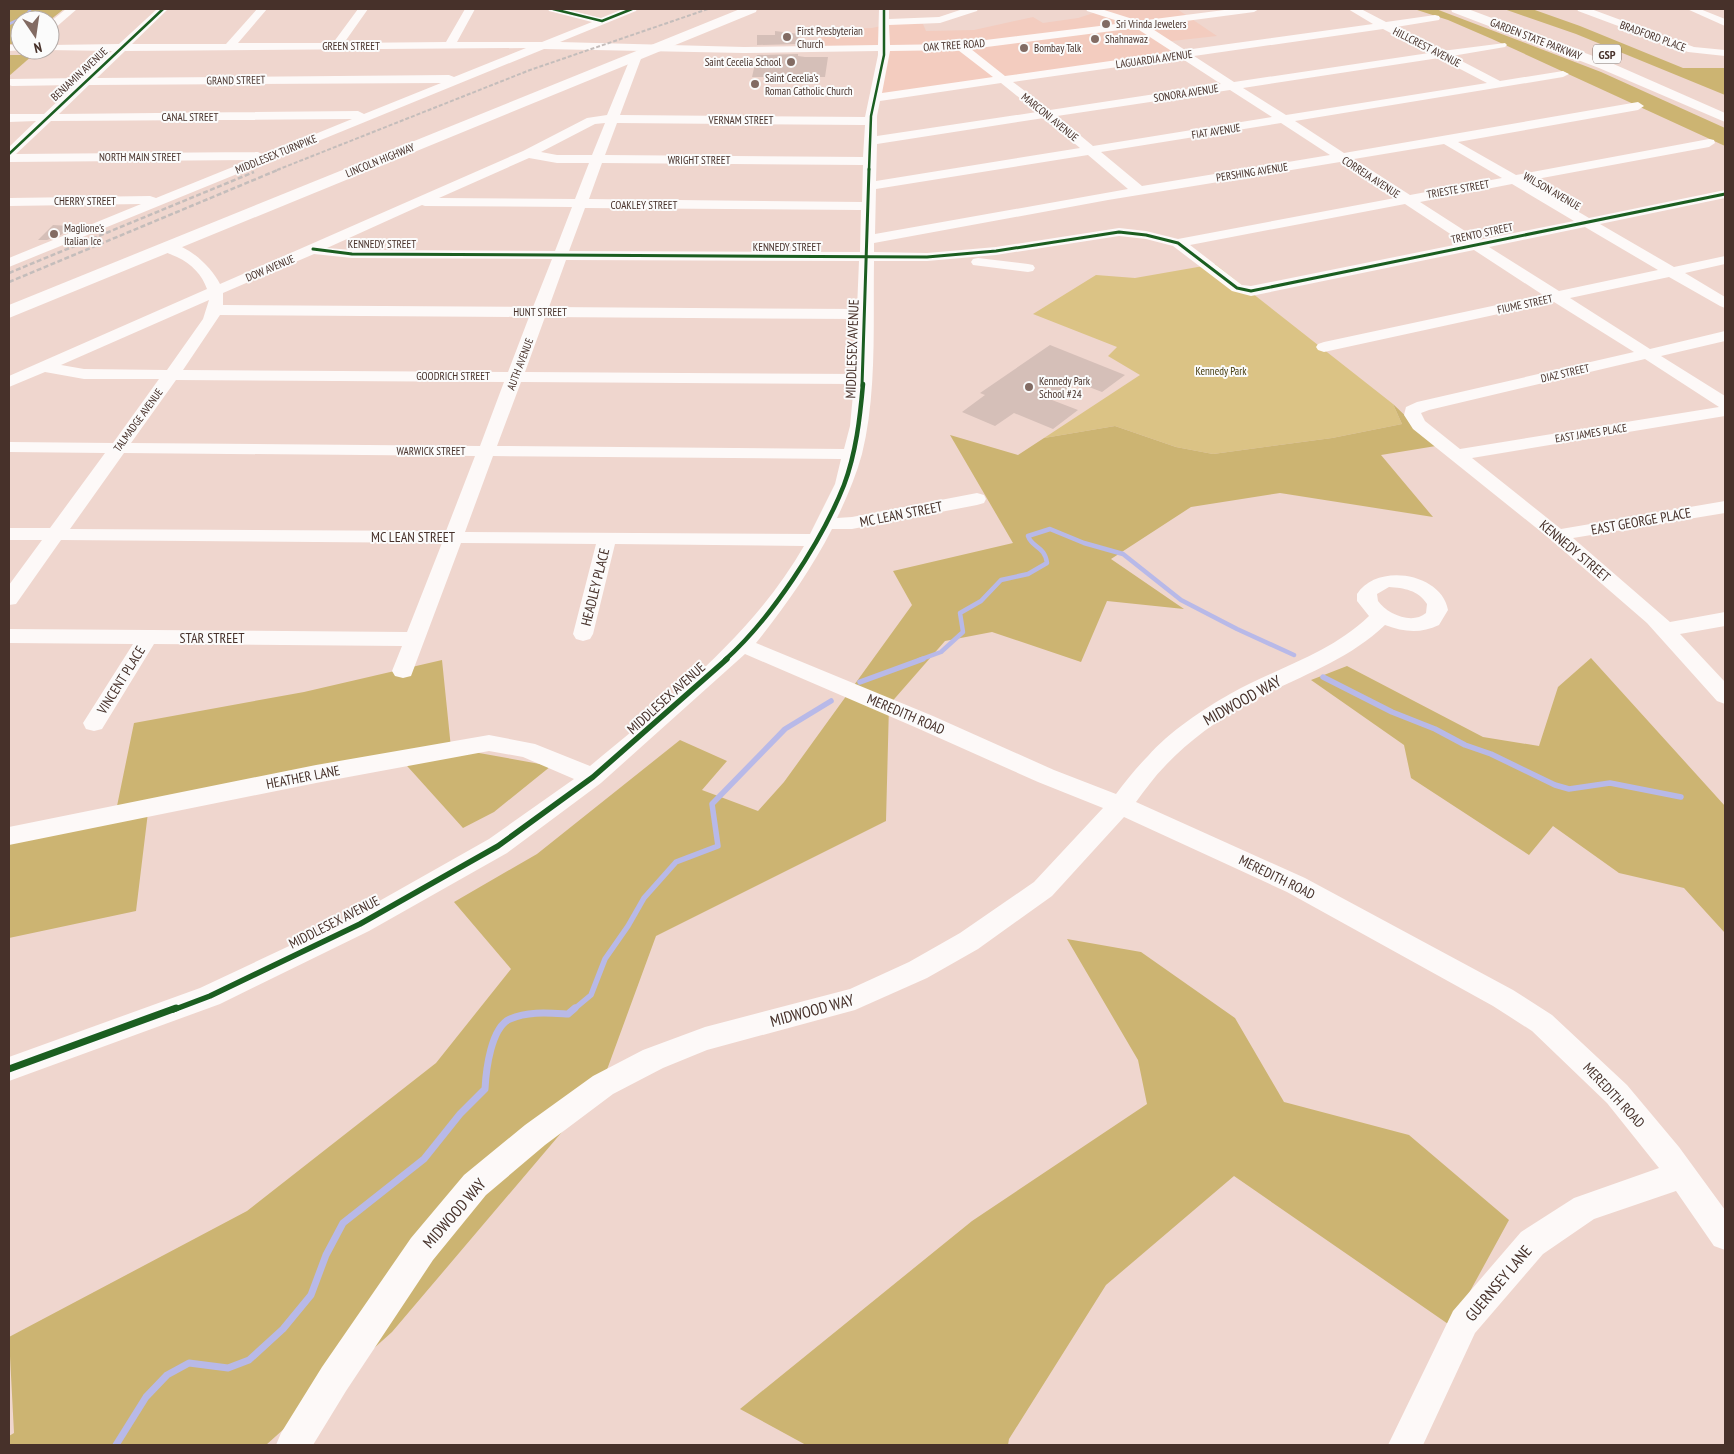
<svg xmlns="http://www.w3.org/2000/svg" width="1734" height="1454" font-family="'PT Sans Narrow',sans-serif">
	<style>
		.built { fill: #f3ccbf }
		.green { fill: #dbc385 }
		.forest { fill: #ccb472 }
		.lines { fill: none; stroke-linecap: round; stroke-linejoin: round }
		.stream-far3 { stroke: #b8b9e8; stroke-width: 2.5 }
		.stream-far2 { stroke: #b8b9e8; stroke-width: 4.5 }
		.stream-far1 { stroke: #b8b9e8; stroke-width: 5.5 }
		.stream { stroke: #b8b9e8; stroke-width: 7 }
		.building { fill: #d5bfb8 }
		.minor { fill: #fdf9f8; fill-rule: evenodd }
		.major { fill: #fdf9f8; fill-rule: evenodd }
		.highway { fill: #fdf9f8; fill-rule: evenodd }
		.rail-far1 { stroke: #c4bdbb; stroke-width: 2; stroke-dasharray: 4 2; stroke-linecap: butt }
		.rail { stroke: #c4bdbb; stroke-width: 2.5; stroke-dasharray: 5 2.5; stroke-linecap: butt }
		.cycleway-far4-casing { stroke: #fbfbfb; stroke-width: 4.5 }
		.cycleway-far3-casing { stroke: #fbfbfb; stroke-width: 5 }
		.cycleway-far2-casing { stroke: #fbfbfb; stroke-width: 7 }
		.cycleway-far1-casing { stroke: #fbfbfb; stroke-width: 9 }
		.cycleway-casing { stroke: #fbfbfb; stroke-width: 10 }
		.cycleway-far4 { stroke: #1b5e20; stroke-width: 2.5 }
		.cycleway-far3 { stroke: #1b5e20; stroke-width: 3 }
		.cycleway-far2 { stroke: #1b5e20; stroke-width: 4.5 }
		.cycleway-far1 { stroke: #1b5e20; stroke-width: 5.5 }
		.cycleway { stroke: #1b5e20; stroke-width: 7 }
		.poi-dot { fill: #826b63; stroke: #fbfbfb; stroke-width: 2 }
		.labels { text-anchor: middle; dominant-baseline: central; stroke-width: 4; stroke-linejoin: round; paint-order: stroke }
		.far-poi-label { font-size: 11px; fill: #47312a; stroke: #fbfbfb; text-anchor: start }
		.far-street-label { font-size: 11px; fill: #47312a; stroke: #fbfbfb }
		.far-park-label { font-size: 11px; fill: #463c0f; stroke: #fbfbfb }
		.shield { fill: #fbfbfb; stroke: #7d6e69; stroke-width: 1 }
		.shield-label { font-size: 12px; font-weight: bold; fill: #47312a }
		.street-label { font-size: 14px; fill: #47312a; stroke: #fbfbfb }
		.near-street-label { font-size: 16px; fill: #47312a; stroke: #fbfbfb }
	</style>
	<rect width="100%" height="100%" fill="#efd6ce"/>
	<polygon class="built" points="1106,9 1177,9 1217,36 1163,42 1183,55 877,98 884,48 821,49 821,31 835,29 872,28 890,24 923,24 926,31 974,30 1033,17 1043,23 1078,18"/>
	<polygon class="green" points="1215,264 1393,404 1402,424 1332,438 1213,454 1176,447 1115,426 1044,438 1140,375 1108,356 1117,347 1033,314 1096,275 1135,278"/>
	<g class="forest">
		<polygon points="9,9 64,9 50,20 20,20 20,44 9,44"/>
		<polygon points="1414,9 1436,9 1601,72 1725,128 1725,146 1492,39 1448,20"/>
		<polygon points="1504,9 1532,9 1580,26 1683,68 1725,68 1725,95 1576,34"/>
		<polygon points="9,55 33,55 9,76"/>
		<polygon points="1393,404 1416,426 1442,445 1381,455 1433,517 1280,493 1191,507 1111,559 1184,609 1107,601 1081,662 992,632 945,641 889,705 886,821 656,936 601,1086 392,1332 266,1445 9,1445 9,1436 14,1433 9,1337 247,1211 436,1063 511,969 454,902 537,854 680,740 727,761 702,790 758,811 784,782 912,605 893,571 1013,543 950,435 1018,455 1044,438 1115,426 1176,447 1213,454 1332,438 1402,424"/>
		<polygon points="1591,658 1725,806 1725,933 1684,888 1619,873 1553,826 1529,855 1411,778 1404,745 1311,680 1347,666 1483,737 1539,746 1558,687"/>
		<polygon points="442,660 451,748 551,766 494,812 463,828 399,757 149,804 136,911 9,938 9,829 116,811 134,723 304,692"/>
		<polygon points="1067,939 1141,952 1235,1018 1284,1102 1409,1135 1509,1220 1451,1326 1234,1176 1106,1285 1009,1439 1008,1445 806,1445 740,1409 972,1221 1147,1104 1138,1060"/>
	</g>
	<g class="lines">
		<polyline class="stream-far3" points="9,24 24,17 31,9"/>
		<path class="stream-far2" d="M919 660 941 652 963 632 960 613 981 601 1001 580 1028 574 1047 563C1045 546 1032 548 1028 536L1050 529 1084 543 1123 554 1181 600 1237 629 1294 655"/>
		<g class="stream-far1">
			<polyline points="1323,677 1392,712 1435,729 1465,745 1491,754 1555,785 1569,789 1610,783 1681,797"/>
			<polyline points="860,682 923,659"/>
			<polyline points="573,1010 591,995 605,959 628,926 644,898 676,862 718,846 712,804 785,729 831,701"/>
		</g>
		<path class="stream" d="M116 1445 146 1397 167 1375 189 1363 228 1368 249 1360 283 1329 311 1295 326 1255 343 1223 424 1159 460 1114 485 1089C486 1070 491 1027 510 1019 528 1011 549 1013 568 1014L575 1008"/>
	</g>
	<g class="building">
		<polygon points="775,31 799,34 798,44 757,45 757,35 775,35"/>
		<polygon points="798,54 798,56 805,57 828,57 825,77 752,77 757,55"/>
		<polygon points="53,225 70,226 61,235 47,240 38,240"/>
		<polygon points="1050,345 1125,375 1102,392 1076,382 1052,400 1078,410 1053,429 1014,413 995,426 962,412 985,395 980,393"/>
	</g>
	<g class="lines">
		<g class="minor">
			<polygon points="66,9 77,9 54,29 50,30 50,22"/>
			<path d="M157 9H168L132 44H226L257 9H267L238 43H333L358 9H368L344 43 446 42 465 9H475L457 42H542L592 22 549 11 548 9H565L601 18 623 9H637L636 11 560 42 744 47 878 45 879 9H889V19L939 17 963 9H978L977 11 940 23 889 25 890 45 953 44 1124 23 1087 11 1086 9H1101L1139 21 1232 9H1259L1254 12 1148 26 1185 50 1373 24 1348 9H1361L1386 22 1435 15 1439 16 1440 18 1439 20 1396 27 1442 51 1505 43 1507 45 1505 47 1452 56 1500 81 1563 71 1569 74 1563 77 1295 121 1344 153 1638 102 1644 106 1638 110 1458 142 1516 175 1709 139 1714 140 1715 143 1709 147 1526 181 1589 218 1725 190V198L1600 224 1674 267 1725 256V264L1685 273 1725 297V308L1720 306 1669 277 1570 298 1650 349 1725 331V341L1661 356 1725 396V416L1472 458 1561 529 1725 501V513L1573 538 1670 622 1725 612V626L1680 634 1725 682V704L1717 701 1647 623 1550 539 1413 429 1404 415 1406 407 1417 402 1634 352 1554 302 1324 352 1318 350 1316 347 1318 344 1324 342 1543 295 1474 250 1251 296 1232 291 1173 246 1146 239 1119 236 996 255 927 261H874C873 324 877 393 862 454 856 476 847 497 837 518L852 517 977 493 984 495 986 499 984 503 977 505 852 529H832C811 570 784 608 756 643L933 716 1054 770 1116 794C1126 781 1136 768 1148 756 1169 732 1203 709 1230 694 1278 667 1328 655 1369 616L1357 601V594C1377 562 1442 573 1448 610L1439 625C1420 634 1404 632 1385 625 1345 663 1294 678 1246 704 1218 720 1187 742 1165 766 1154 777 1145 790 1136 802L1305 878 1513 990 1552 1015 1627 1085 1679 1147 1725 1210V1250L1714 1246 1676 1191 1594 1219 1543 1254 1475 1333 1423 1445H1388L1453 1311 1521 1232 1574 1198 1659 1168 1607 1103 1532 1031 1493 1006 1287 892 1124 817 1052 896 978 949 927 978 855 1010 707 1050 663 1068 613 1094 545 1145 486 1195 433 1260 346 1391 313 1445H276L281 1433 322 1367 411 1238 464 1175 525 1125 593 1076 643 1050 705 1027 850 989 909 962 960 933 1034 882 1103 808 1038 782 917 728 745 654 601 783 507 853 369 931 220 1004 9 1081V1057L200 988 351 917 489 839 574 779 523 757 489 751 316 783 9 845V827L316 765 489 735 535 744 590 766C668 701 753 635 804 546L615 544 593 634 590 639 583 641 576 639 573 634 596 544 461 543 411 676 403 678 395 676 392 671 402 646 154 644 102 729 94 731 86 729 83 723 133 644 9 643V629L407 632 442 543 61 540 16 604 9 605V585L42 540H9V528H50L105 453 9 452V442L113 443 159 379H84L45 372 9 387V376L207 289C202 275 192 264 177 257 171 254 164 253 160 247L162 244C183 239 211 266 220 284L523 151 587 118 607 115 632 54 636 53 642 56 620 115 865 117 878 55V51L744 53 544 49 9 267V258L141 204 9 206V198L150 196 156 198 250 160 9 162V147L36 121 9 122V114H44L75 85 12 86 9 85V79L83 78 112 51 46 50H50V45L119 44ZM1136 28 1173 52 1005 76 971 49ZM1383 29 1429 53 1234 82 1194 56ZM526 48 454 77 449 75 97 78 125 51ZM958 50 993 77 882 93 890 51ZM1181 58 1221 84 1050 110 1013 82ZM1439 58 1487 83 1286 115 1243 88ZM441 83 364 114 358 111 59 114 89 85ZM1001 83 1037 112 877 136V116L880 101ZM1230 90 1272 117 1093 146 1057 116ZM1044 118 1080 148 876 181 877 144ZM352 119 264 155 258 152 16 154 51 121ZM605 123 592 155H557L541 152 595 124ZM617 123 865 125 863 157 605 155ZM1281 123 1330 155 1142 186 1101 152ZM1444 144 1502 178 1410 195 1354 159ZM1088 155 1128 189 875 234 876 189ZM529 158 557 163H589L575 199 439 198ZM1340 162 1395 198 1178 239 1146 231 1119 228 996 247 927 253 874 252V243L1108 200ZM602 163 863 165 862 202 589 199ZM1512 184 1574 221 1479 240 1420 202ZM1405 204 1464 243 1251 286 1242 285 1190 245ZM422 205 425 206 572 207 555 251 352 250 327 248ZM585 208 861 210 860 252 569 251ZM1585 227 1658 270 1559 291 1489 247ZM314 254 352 258 552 259 533 307 223 305V293ZM566 260 859 261 857 309 549 307ZM209 300 203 319 167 370 84 369 61 365ZM220 315 529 317 508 372 183 370ZM545 317 857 319 855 374 525 372ZM1645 359 1719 407 1460 449 1425 421 1421 413 1429 410ZM176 380 504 382 480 446 131 443ZM521 382 854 384 850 426 844 449 497 446ZM124 453 475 456 446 531 70 529ZM493 456 841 459 835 484 810 534 465 532ZM1389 587C1404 588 1418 590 1427 604L1426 613C1412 625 1387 614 1378 601L1377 594Z"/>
			<polygon points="1577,9 1591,9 1694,47 1725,50 1725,56 1688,52 1578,11"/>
			<polygon points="1687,9 1700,9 1725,19 1725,26"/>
			<polygon points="9,45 20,45 20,50 24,50 9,51"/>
			<polygon points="978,258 1028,264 1033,265 1035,268 1033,271 1028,272 973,265 971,262 973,259"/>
		</g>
		<polygon class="major" points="740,9 757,9 756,12 9,318 9,305"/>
		<polygon class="highway" points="1451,9 1468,9 1609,62 1725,113 1725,122 1599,68 1452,12"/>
		<polyline class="rail-far1" points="277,170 530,70 708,9"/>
		<g class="rail">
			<polyline points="9,273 254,172"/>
			<polyline points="9,282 280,169"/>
		</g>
		<defs>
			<g id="cycleway-far4">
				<polyline points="553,9 602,21 632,9"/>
				<polyline points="9,154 163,9"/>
				<polyline points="869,170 871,116 884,55 884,9"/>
			</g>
			<g id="cycleway-far3">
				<polyline points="313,249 352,254 927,257 996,251 1119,232 1146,235 1178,243 1237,288 1251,291 1725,194"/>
				<polyline points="862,386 869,169"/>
			</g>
			<path id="cycleway-far2" d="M725 660C771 619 821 543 844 485 856 453 860 418 863 384"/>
			<polyline id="cycleway-far1" points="173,1010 210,996 360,924 498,846 593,777 727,659"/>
			<polyline id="cycleway" points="9,1069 176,1008"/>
		</defs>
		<use href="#cycleway-far4" class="cycleway-far4-casing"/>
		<use href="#cycleway-far3" class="cycleway-far3-casing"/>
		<use href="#cycleway-far2" class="cycleway-far2-casing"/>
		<use href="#cycleway-far1" class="cycleway-far1-casing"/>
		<use href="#cycleway" class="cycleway-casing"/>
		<use href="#cycleway-far4" class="cycleway-far4"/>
		<use href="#cycleway-far3" class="cycleway-far3"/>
		<use href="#cycleway-far2" class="cycleway-far2"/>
		<use href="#cycleway-far1" class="cycleway-far1"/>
		<use href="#cycleway" class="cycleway"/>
	</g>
	<g class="poi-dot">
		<circle cx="1106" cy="24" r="5"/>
		<circle cx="787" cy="37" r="5"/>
		<circle cx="1095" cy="39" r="5"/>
		<circle cx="1024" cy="48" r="5"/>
		<circle cx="791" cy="62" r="5"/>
		<circle cx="755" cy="84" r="5"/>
		<circle cx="54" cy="234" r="5"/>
		<circle cx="1029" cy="387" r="5"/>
	</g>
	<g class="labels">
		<g class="far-poi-label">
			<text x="1116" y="24">Sri Vrinda Jewelers</text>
			<text x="797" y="31">First Presbyterian<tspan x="797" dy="13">Church</tspan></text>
			<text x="1105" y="39">Shahnawaz</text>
			<text x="1034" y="48">Bombay Talk</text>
			<text x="781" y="62" text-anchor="end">Saint Cecelia School</text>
			<text x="765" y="78">Saint Cecelia's<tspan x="765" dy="13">Roman Catholic Church</tspan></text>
			<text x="64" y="228">Maglione's<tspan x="64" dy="13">Italian Ice</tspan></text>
			<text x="1039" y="381">Kennedy Park<tspan x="1039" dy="13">School #24</tspan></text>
		</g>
		<g class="far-street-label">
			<text transform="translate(1653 36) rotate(20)">BRADFORD PLACE</text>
			<text transform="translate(1536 39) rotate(21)">GARDEN STATE PARKWAY</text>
			<text transform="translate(954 45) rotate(-4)">OAK TREE ROAD</text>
			<text x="351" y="46">GREEN STREET</text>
			<text transform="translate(1427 47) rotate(27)">HILLCREST AVENUE</text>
			<text transform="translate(1154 59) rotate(-8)">LAGUARDIA AVENUE</text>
			<text transform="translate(79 74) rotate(-43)">BENJAMIN AVENUE</text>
			<text transform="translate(236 80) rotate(-1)">GRAND STREET</text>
			<text transform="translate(1186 93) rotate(-9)">SONORA AVENUE</text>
			<text x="190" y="117">CANAL STREET</text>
			<text transform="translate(1050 117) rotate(39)">MARCONI AVENUE</text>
			<text x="741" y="120">VERNAM STREET</text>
			<text transform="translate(1216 131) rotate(-9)">FIAT AVENUE</text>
			<text transform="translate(276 154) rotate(-22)">MIDDLESEX TURNPIKE</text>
			<text x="140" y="157">NORTH MAIN STREET</text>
			<text transform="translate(380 160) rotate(-22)">LINCOLN HIGHWAY</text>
			<text x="699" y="160">WRIGHT STREET</text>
			<text transform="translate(1252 172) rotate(-9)">PERSHING AVENUE</text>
			<text transform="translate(1371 177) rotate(33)">CORREJA AVENUE</text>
			<text transform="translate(1458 189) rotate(-10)">TRIESTE STREET</text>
			<text transform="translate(1552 191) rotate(30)">WILSON AVENUE</text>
			<text x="85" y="201">CHERRY STREET</text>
			<text x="644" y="205">COAKLEY STREET</text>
			<text transform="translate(1482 233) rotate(-12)">TRENTO STREET</text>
			<text x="382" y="244">KENNEDY STREET</text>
			<text x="787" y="247">KENNEDY STREET</text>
			<text transform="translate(270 268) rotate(-23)">DOW AVENUE</text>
			<text transform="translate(1525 304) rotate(-12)">FIUME STREET</text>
			<text x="540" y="312">HUNT STREET</text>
			<text transform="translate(520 364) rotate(-69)">AUTH AVENUE</text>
			<text transform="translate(1565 373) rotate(-13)">DIAZ STREET</text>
			<text x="453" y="376">GOODRICH STREET</text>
			<text transform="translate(138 420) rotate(-54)">TALMADGE AVENUE</text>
			<text transform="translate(1591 433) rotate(-9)">EAST JAMES PLACE</text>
			<text x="431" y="451">WARWICK STREET</text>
		</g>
		<g class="far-park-label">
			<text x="1221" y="371">Kennedy Park</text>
		</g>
		<rect class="shield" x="1593" y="44.5" width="28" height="19" rx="4"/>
		<g class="shield-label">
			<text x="1607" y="54">GSP</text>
		</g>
		<g class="street-label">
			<text transform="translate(852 349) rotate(-88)">MIDDLESEX AVENUE</text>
			<text transform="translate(901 514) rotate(-11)">MC LEAN STREET</text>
			<text transform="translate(1641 521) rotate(-10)">EAST GEORGE PLACE</text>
			<text x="413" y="537">MC LEAN STREET</text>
			<text transform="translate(1575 551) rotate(40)">KENNEDY STREET</text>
			<text transform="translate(595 587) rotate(-76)">HEADLEY PLACE</text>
			<text x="212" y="638">STAR STREET</text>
			<text transform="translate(121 680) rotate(-58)">VINCENT PLACE</text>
			<text transform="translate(666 698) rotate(-42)">MIDDLESEX AVENUE</text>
			<text transform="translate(906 714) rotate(23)">MEREDITH ROAD</text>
			<text transform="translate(303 777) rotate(-11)">HEATHER LANE</text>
			<text transform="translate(1277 877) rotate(26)">MEREDITH ROAD</text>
			<text transform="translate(334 922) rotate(-27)">MIDDLESEX AVENUE</text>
			<text transform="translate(1614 1095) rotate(47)">MEREDITH ROAD</text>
		</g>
		<g class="near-street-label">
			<text transform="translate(1242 700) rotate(-29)">MIDWOOD WAY</text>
			<text transform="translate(812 1010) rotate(-15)">MIDWOOD WAY</text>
			<text transform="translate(454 1213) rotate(-49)">MIDWOOD WAY</text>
			<text transform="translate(1498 1283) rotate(-50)">GUERNSEY LANE</text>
		</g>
	</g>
	<rect width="1734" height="1454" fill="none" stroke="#47312a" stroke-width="20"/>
	<g transform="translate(35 35) rotate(167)"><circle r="24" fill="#fbfbfb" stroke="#b3aaa7"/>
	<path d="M0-4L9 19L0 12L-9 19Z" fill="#826b63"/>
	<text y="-8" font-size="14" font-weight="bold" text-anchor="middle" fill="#47312a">N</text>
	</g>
</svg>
